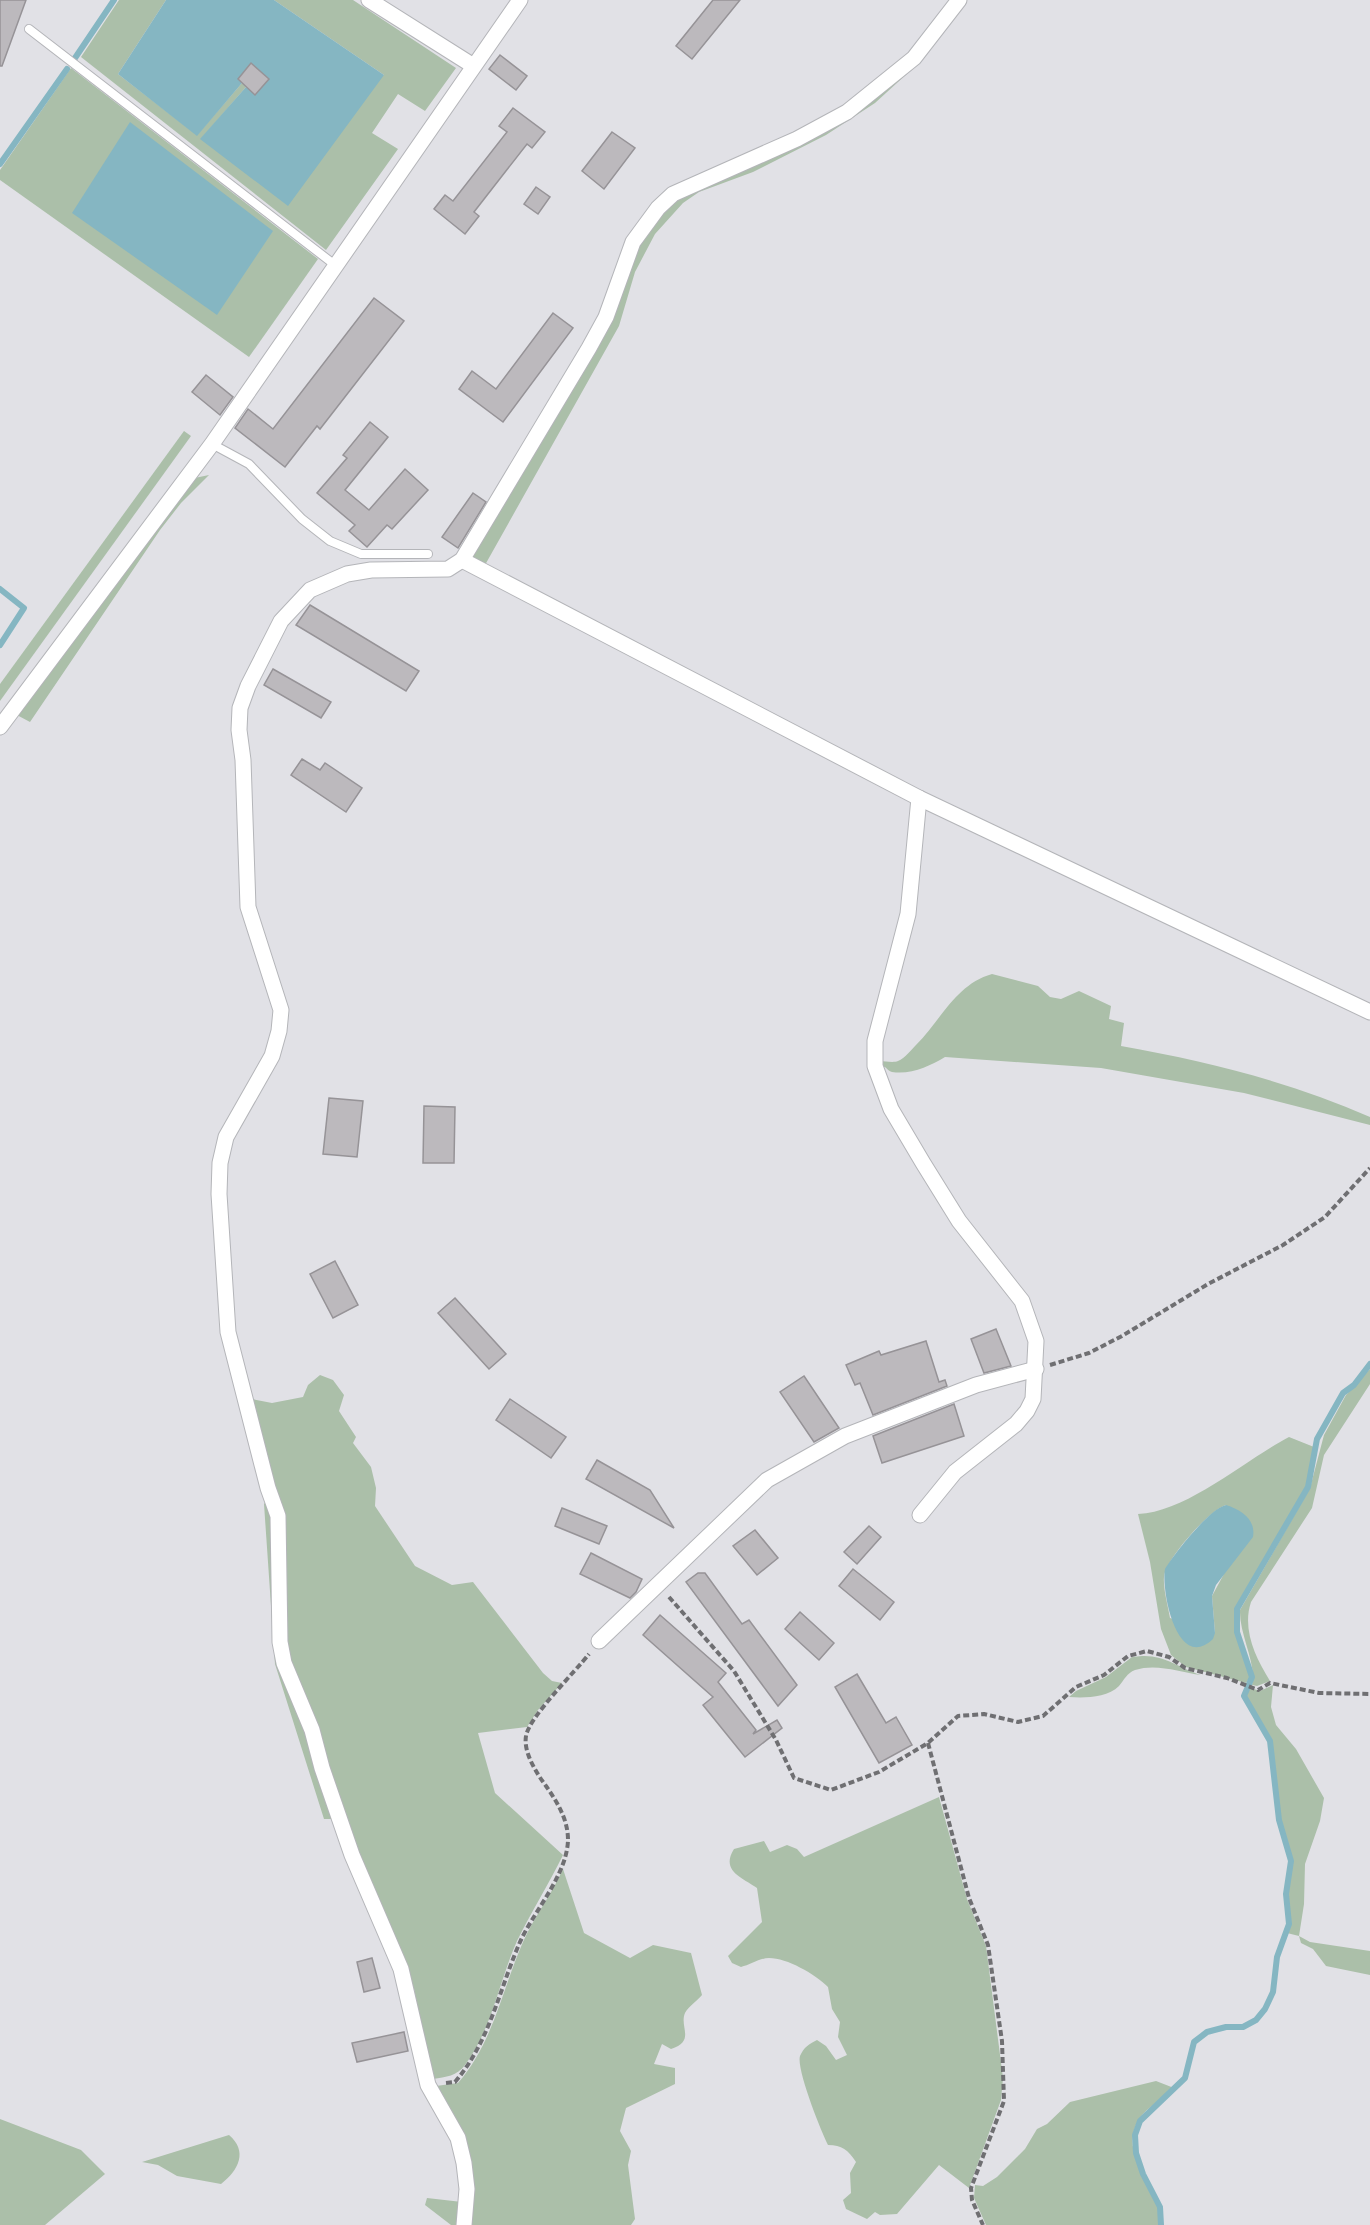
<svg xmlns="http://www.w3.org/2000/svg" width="1370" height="2225" font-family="'DejaVu Sans',sans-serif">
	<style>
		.green { fill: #abbfa9; fill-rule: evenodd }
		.water { fill: #85b6c2 }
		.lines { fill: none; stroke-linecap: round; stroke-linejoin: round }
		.stream { stroke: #85b6c2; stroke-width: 6 }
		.building { fill: #bcb9bd; stroke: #969397; stroke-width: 1.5 }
		.lane-casing { stroke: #b4b5b9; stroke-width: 10 }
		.street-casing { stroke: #b4b5b9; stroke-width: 17 }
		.path { stroke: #6f6f72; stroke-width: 4; stroke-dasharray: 6 3; stroke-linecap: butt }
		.lane { stroke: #fff; stroke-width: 8 }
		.street { stroke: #fff; stroke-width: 15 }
	</style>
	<rect width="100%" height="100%" fill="#e1e1e6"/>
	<g class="green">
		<polygon points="119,0 166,0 118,74 197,135 242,83 246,87 201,139 384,75 274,0 353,0 456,68 425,111 398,94 372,133 398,149 326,250 81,57"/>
		<polygon points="71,68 318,259 249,357 0,180 0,170"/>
		<polygon points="910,71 875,103 826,135 753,172 699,192 683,203 655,234 635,272 619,326 485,565 474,559 471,554 636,246 677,196 864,105"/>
		<polygon points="184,431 191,436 0,701 0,684"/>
		<polygon points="209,475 181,503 160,530 30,722 15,714 190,479"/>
		<path d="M992 974 1038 986 1050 997 1061 999 1079 991 1111 1006 1109 1019 1124 1023 1121 1046C1206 1061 1291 1082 1370 1117V1125L1244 1093 1101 1068 945 1057C930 1066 911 1075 892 1072 886 1070 887 1066 880 1066V1061C885 1061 893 1063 898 1061 905 1058 911 1050 916 1045 941 1020 956 984 992 974Z"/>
		<path d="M1370 1369V1384L1324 1455 1312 1508 1251 1602C1242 1629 1255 1657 1270 1681L1257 1686 1252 1685C1257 1663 1239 1635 1240 1610L1310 1488 1324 1435 1346 1395Z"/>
		<path d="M320 1375 333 1380 344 1395 339 1411 356 1437 353 1443 371 1467 376 1488 375 1506 415 1566 452 1585 473 1582 543 1673 552 1681 562 1683 538 1710 527 1727 478 1733 495 1793 563 1855C549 1884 531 1912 517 1941 499 1981 492 2029 465 2065 457 2076 446 2077 433 2079L414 1989 359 1854 293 1670 285 1635 287 1552 282 1510 252 1399 272 1403 303 1397 308 1385Z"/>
		<path d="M1289 1437 1314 1447 1306 1486 1236 1609 1235 1632 1250 1677 1246 1683 1186 1667 1171 1655 1161 1629 1150 1562 1138 1514C1187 1512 1245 1460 1289 1437ZM1226 1505 1225 1572 1212 1596 1215 1633 1170 1618C1168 1606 1163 1589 1164 1577 1165 1560 1210 1509 1226 1505Z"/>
		<polygon points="267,1500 273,1526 276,1576 297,1704 333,1819 324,1819 275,1664 264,1504"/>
		<path d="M1142 1656C1165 1655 1179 1668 1201 1675 1180 1672 1156 1663 1135 1670 1127 1673 1124 1680 1119 1686 1107 1698 1084 1698 1069 1697L1076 1691 1106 1677 1132 1657Z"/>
		<polygon points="1273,1685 1271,1707 1276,1725 1296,1749 1324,1798 1320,1821 1305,1864 1304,1904 1299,1936 1310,1942 1370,1951 1370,1975 1326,1966 1313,1949 1301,1943 1299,1936 1287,1933 1290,1924 1287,1894 1292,1861 1280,1820 1272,1741 1245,1696 1248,1687 1260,1691"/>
		<path d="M939 1797 967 1899 986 1946 1003 2078 1001 2100 969 2188 939 2165 897 2214 880 2215 875 2212 867 2219 846 2209 843 2200 851 2193 850 2173 856 2162C848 2150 842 2145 828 2145 821 2131 796 2069 800 2056 804 2047 809 2044 817 2040L826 2046 836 2060 847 2055 838 2037 840 2022 832 2009 828 1987C815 1974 787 1958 769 1958 760 1958 750 1965 741 1967L732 1963 728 1956 762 1922 757 1888C743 1878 720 1871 734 1849L764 1841 770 1852 787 1845 797 1849 804 1857Z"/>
		<path d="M563 1869 584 1933 630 1958 653 1945 691 1953 702 1995C697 2001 688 2007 685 2013 679 2027 696 2041 671 2049L662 2044 654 2064 675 2068V2084L626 2108 620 2131 631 2151 628 2165 635 2219 631 2225H471C479 2167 465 2136 436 2086L458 2083C493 2043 502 1990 523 1942 534 1917 552 1894 563 1869Z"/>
		<path d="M1156 2081 1174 2088C1163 2099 1148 2106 1139 2119 1114 2159 1170 2194 1158 2225H986L974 2198 975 2185 983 2186 997 2177 1025 2149 1037 2129 1047 2124 1070 2102Z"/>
		<polygon points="0,2119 81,2150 105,2174 45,2225 0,2225"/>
		<path d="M229 2135C248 2151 239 2170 221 2184L177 2176 158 2165 142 2162Z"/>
		<polygon points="427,2198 462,2202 459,2225 451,2225 425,2205"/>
	</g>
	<g class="water">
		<polygon points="166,0 274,0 384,75 288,206 200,139 246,87 255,94 251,64 238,79 242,83 197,136 118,74"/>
		<polygon points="130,122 273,231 217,315 72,213"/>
		<path d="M1226 1505C1242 1510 1256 1520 1253 1537L1216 1585 1212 1596 1215 1633 1213 1639C1177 1673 1161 1591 1165 1569 1175 1553 1209 1509 1226 1505Z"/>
	</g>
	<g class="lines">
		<g class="stream">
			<polyline points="75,58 114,0"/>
			<polyline points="0,164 67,69"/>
			<polyline points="0,589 24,608 0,645"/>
			<polyline points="1161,2225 1160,2207 1143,2174 1136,2153 1135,2135 1140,2121 1185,2078 1194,2042 1207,2032 1226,2027 1243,2027 1256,2020 1265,2009 1273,1992 1277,1957 1289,1924 1286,1894 1291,1861 1279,1820 1270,1741 1244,1696 1252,1677 1237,1632 1237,1609 1308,1487 1317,1439 1343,1393 1354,1385 1370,1364"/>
		</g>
	</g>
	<g class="building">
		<polygon points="0,0 26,0 2,66 0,66"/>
		<polygon points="713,0 740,0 692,59 676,46"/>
		<polygon points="500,55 527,76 516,90 489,69"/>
		<polygon points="251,63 269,79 255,95 238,79"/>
		<polygon points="513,108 545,132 532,148 527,144 474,212 479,216 465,234 434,209 445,195 453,201 507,132 499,126"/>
		<polygon points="612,132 635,148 604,189 582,171"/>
		<polygon points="536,187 550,197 538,214 524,204"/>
		<polygon points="374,298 404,321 320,429 317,426 285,467 235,428 248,409 273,429"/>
		<polygon points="553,313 573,328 503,422 459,389 472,371 496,389"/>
		<polygon points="206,375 233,397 220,415 192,392"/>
		<polygon points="370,422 388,437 345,490 369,510 405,469 428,490 392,529 387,525 367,547 349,531 355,525 317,493 347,458 343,455"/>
		<polygon points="473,493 486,502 458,548 442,537"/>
		<polygon points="310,605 419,671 406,691 296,625"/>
		<polygon points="273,669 331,702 321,718 264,685"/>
		<polygon points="302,759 320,770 325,763 362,788 346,812 291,775"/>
		<polygon points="329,1098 363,1101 357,1157 323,1154"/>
		<polygon points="424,1106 455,1107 454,1163 423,1163"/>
		<polygon points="335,1261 358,1305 333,1318 310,1274"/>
		<polygon points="455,1298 506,1354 489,1369 438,1313"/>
		<polygon points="996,1329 1011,1366 984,1373 971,1339"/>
		<polygon points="926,1341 939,1382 945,1380 947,1386 873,1415 860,1383 855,1385 846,1365 879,1351 881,1355"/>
		<polygon points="804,1376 839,1428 814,1442 780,1392"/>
		<polygon points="510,1399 566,1437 551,1458 496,1420"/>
		<polygon points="954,1404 964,1436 882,1463 873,1436"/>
		<polygon points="597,1460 650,1490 674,1528 586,1479"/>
		<polygon points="562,1508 607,1526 599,1544 555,1526"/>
		<polygon points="869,1526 881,1537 857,1564 844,1552"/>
		<polygon points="755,1530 778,1558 757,1575 733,1546"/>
		<polygon points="591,1553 642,1579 636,1592 630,1598 580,1574"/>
		<polygon points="853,1569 894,1602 880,1620 839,1586"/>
		<polygon points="698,1573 705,1573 742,1624 749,1620 797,1685 778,1706 686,1582"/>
		<polygon points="800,1612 834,1643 819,1660 785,1629"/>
		<polygon points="660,1615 726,1673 718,1682 756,1730 753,1734 777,1720 782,1728 745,1757 703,1705 713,1697 643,1635"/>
		<polygon points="857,1674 886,1723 896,1717 912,1745 879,1763 835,1687"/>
		<polygon points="372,1958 380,1988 364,1992 357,1962"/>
		<polygon points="404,2032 408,2051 357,2062 352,2043"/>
	</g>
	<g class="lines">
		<defs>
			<g id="lane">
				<polyline points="29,29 335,265"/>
				<polyline points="212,444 249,464 302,519 330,541 361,554 428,554"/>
			</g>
			<g id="street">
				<polyline points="369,0 472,65"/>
				<polyline points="462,560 919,798 1370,1012"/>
				<polyline points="0,727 212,444 520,0"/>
				<polyline points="919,798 908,914 875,1041 875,1066 891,1109 923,1163 959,1221 1022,1301 1036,1341 1033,1399 1027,1411 1016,1424 955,1472 920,1515"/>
				<polyline points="599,1641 767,1480 845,1436 976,1385 1036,1369"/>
				<polyline points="464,2225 467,2189 464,2163 458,2138 428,2085 401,1969 352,1855 322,1768 312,1730 284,1663 280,1642 278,1516 268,1488 228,1332 219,1194 220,1163 226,1137 272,1056 279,1031 281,1010 248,907 243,760 239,730 240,708 248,686 281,621 310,590 347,574 371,570 448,569 462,560 589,348 606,317 633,242 658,208 673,194 797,139 847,112 914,58 959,0"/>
			</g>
		</defs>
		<use href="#lane" class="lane-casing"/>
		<use href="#street" class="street-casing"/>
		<g class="path">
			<polyline points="1050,1365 1089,1353 1122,1336 1208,1284 1283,1245 1325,1217 1370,1168"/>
			<polyline points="669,1597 734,1671 776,1740 794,1778 831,1790 879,1772 928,1743 958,1716 984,1714 1018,1722 1043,1716 1076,1687 1104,1675 1128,1656 1147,1651 1169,1657 1185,1668 1227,1678 1258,1690 1270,1683 1319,1693 1370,1694"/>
			<polyline points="928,1743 969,1898 988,1945 1002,2041 1004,2101 971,2188 972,2200 983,2225"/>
			<path d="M446 2083 455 2082C490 2041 499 1990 520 1942 534 1911 567 1875 568 1840 568 1819 557 1802 546 1786 537 1774 523 1752 526 1736 529 1717 575 1672 589 1654"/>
		</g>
		<use href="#lane" class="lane"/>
		<use href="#street" class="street"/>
	</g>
</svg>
